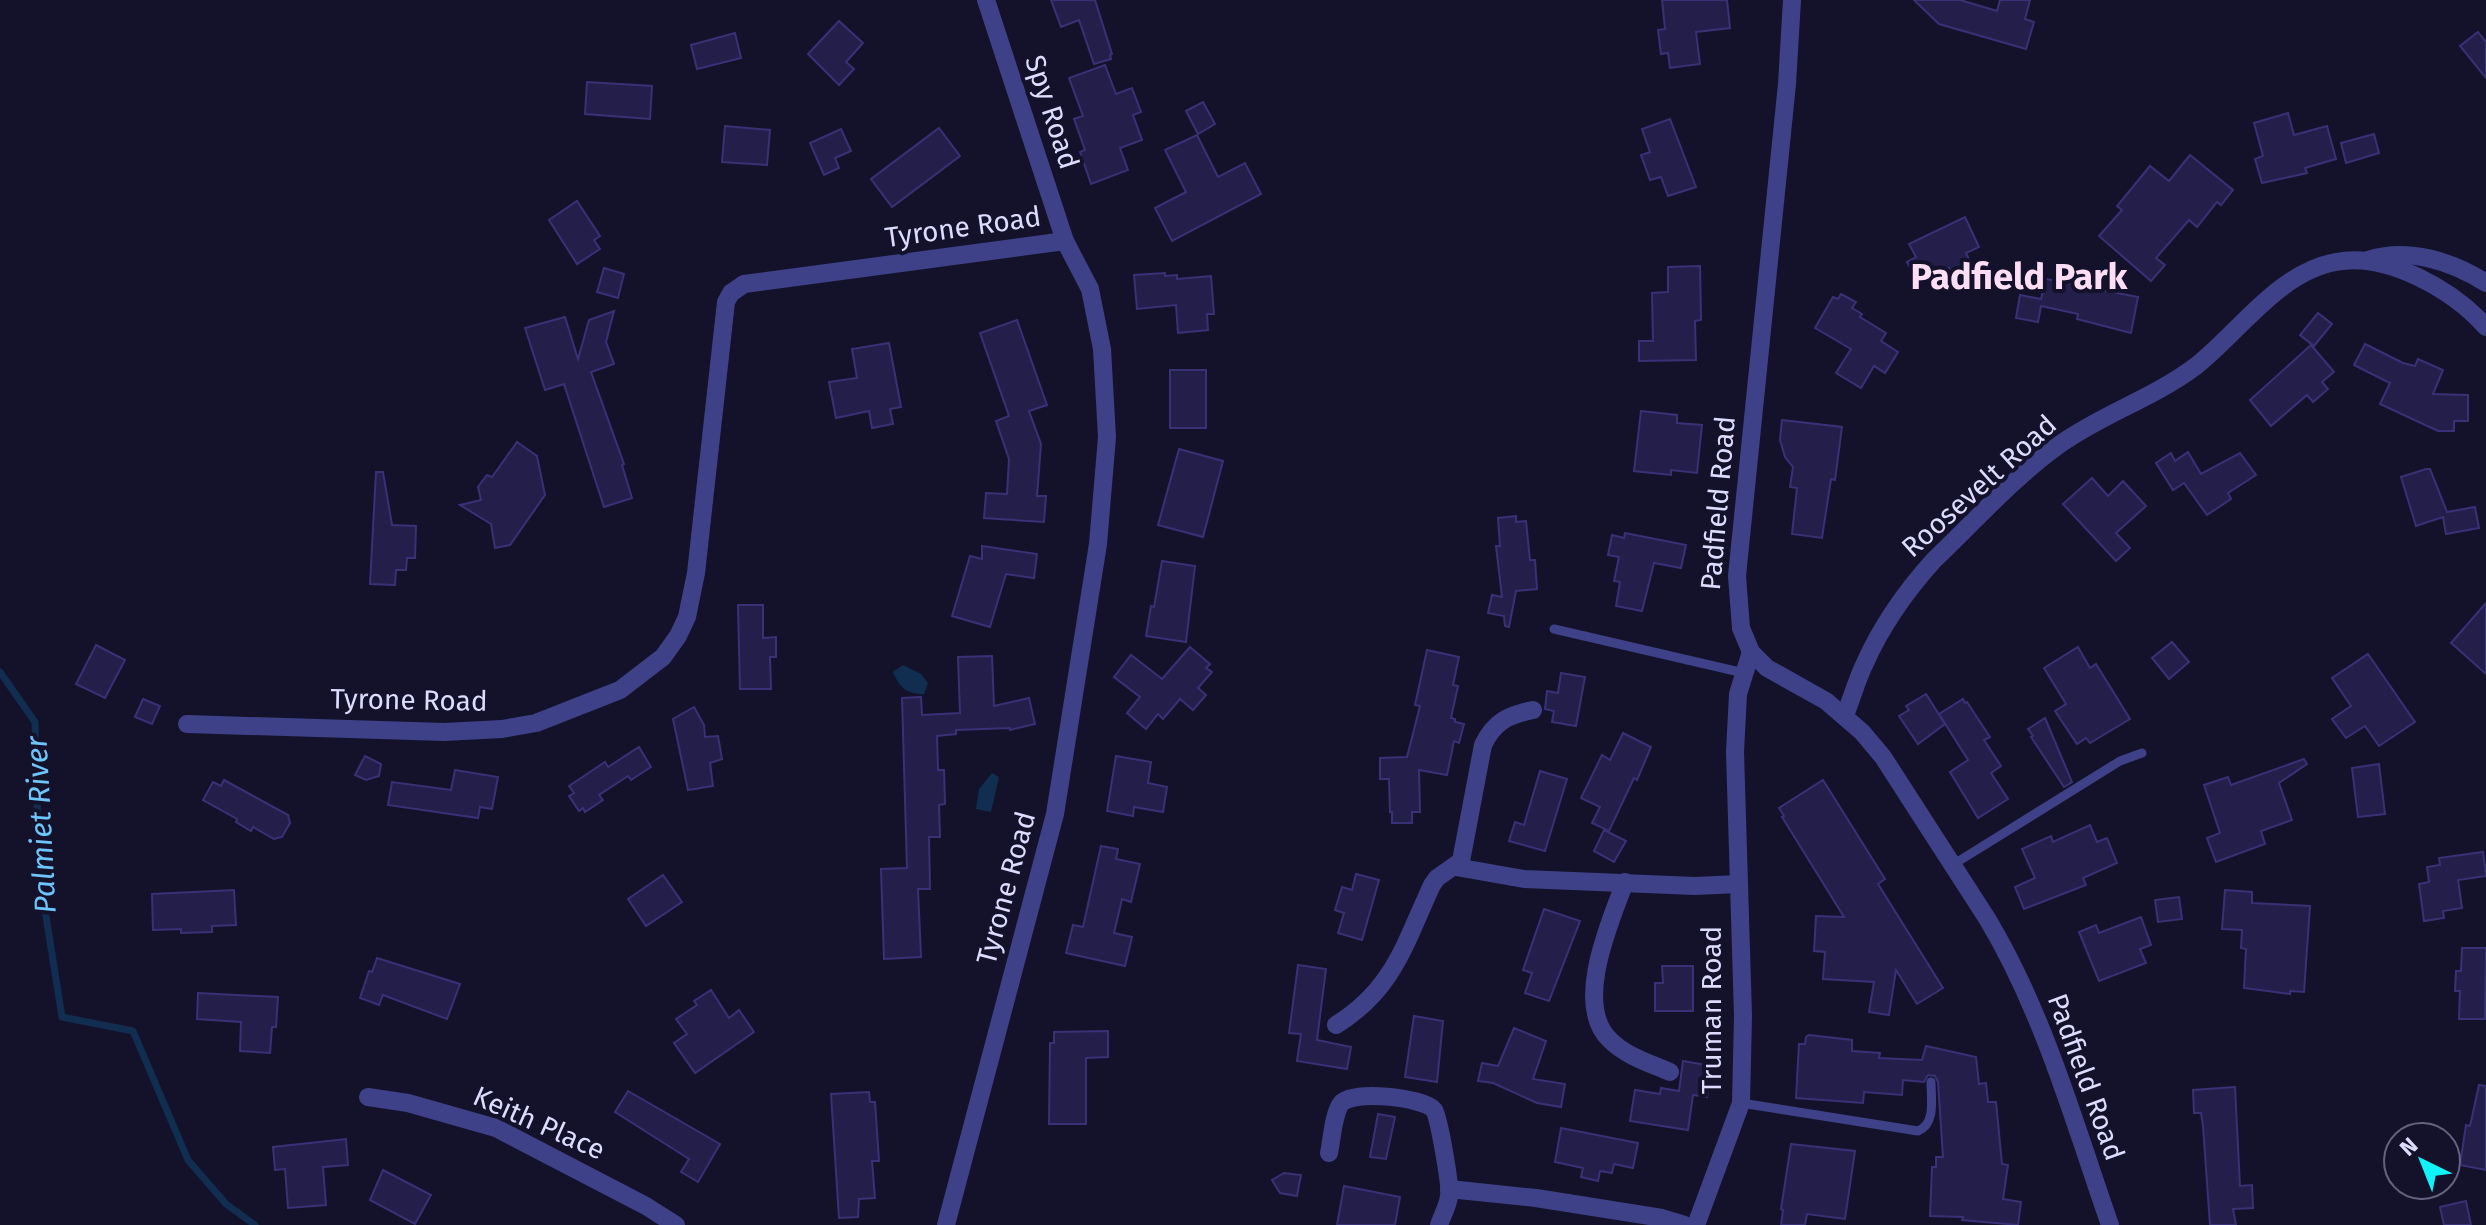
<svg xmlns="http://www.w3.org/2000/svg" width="2486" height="1225" font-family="'Fira Sans',sans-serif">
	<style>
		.water { fill: #112d50 }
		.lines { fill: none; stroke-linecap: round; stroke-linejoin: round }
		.stream { stroke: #112d50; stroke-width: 7 }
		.building { fill: #241e4b; stroke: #393176; stroke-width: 2 }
		.lane { stroke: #3e4188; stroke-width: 9 }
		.street { stroke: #3e4188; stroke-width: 18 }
		.labels { text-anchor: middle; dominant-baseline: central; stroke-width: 8; stroke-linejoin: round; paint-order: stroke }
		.street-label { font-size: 28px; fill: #dddcfe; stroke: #14122b }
		.water-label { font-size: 30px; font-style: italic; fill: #6dc5fb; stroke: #14122b }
		.district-label { font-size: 36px; font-weight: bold; fill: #fedef5; stroke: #14122b }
	</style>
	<rect width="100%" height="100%" fill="#14122b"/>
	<g class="water">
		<path d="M903 665 921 674 928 683 924 694C906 694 900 688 893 672Z"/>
		<polygon points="992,773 999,777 991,812 976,809 979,789"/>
	</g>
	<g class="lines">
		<polyline class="stream" points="0,672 35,722 39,872 62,1017 133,1031 188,1160 226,1204 255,1225"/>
	</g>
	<g class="building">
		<polygon points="1051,0 1095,0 1112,54 1110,55 1111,59 1094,64 1079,20 1061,27"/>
		<polygon points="1662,0 1727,0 1730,28 1696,32 1700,64 1670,68 1668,53 1661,54 1658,30 1665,29"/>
		<polygon points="1914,0 1960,0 1997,11 2000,0 2030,0 2025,19 2034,22 2026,49 1939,24"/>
		<polygon points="839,21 863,43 846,62 854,69 839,85 808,54"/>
		<polygon points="2478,32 2486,42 2486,78 2460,46"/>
		<polygon points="735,33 741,58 697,69 691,45"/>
		<polygon points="1105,65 1116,94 1132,88 1141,112 1133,115 1142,140 1120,148 1128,170 1091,184 1080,152 1085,150 1074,119 1083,116 1069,78"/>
		<polygon points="587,82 652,86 650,119 585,114"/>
		<polygon points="1203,102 1215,124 1198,134 1186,111"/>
		<polygon points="2288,113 2294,135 2327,126 2336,159 2305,168 2307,173 2262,183 2255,159 2263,156 2254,123"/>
		<polygon points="1670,119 1696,187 1668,196 1661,177 1650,180 1641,155 1650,152 1642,129"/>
		<polygon points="725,126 770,130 767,165 722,162"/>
		<polygon points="939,128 960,156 892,207 871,179"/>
		<polygon points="841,129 851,151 835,158 839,168 824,175 810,143"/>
		<polygon points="2374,134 2379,153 2346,163 2341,143"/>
		<polygon points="1197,135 1218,177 1245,163 1261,194 1172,241 1155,208 1186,192 1165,150"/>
		<polygon points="2190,155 2233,190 2221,205 2217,202 2197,227 2189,220 2156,258 2165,265 2151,281 2099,236 2122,210 2117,206 2150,166 2169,181"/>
		<polygon points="577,201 600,236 594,240 600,249 577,264 549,220"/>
		<polygon points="1965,217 1979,247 1966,253 1971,264 1951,273 1949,268 1918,284 1907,262 1916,257 1909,244"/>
		<polygon points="1700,266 1701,320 1695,321 1696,360 1639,361 1639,341 1653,341 1652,293 1668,292 1668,267"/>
		<polygon points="604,268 624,274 618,298 597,292"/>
		<polygon points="1165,273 1165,276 1177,275 1177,279 1211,276 1214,314 1207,314 1208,330 1178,333 1176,305 1137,309 1134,275"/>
		<polygon points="2046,279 2138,297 2131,333 2077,319 2078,314 2041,306 2038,322 2016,318 2020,295 2041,299"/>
		<polygon points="1841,294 1856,302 1852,308 1862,314 1860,317 1886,333 1881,341 1898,352 1885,373 1874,366 1861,388 1836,373 1851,349 1815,328 1833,297 1838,299"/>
		<polygon points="614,311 606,342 614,364 591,372 624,464 622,465 632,498 604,507 564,384 545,390 525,328 565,317 578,359 589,320"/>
		<polygon points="2318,313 2332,324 2314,346 2300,335"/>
		<polygon points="1017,320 1047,405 1029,411 1041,444 1037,496 1046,496 1044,522 984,518 986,493 1007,494 1009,459 996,421 1009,416 980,333"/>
		<polygon points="889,343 901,407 890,409 893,424 872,428 869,411 836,418 829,382 857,378 852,349"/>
		<polygon points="2365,344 2403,363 2415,366 2418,359 2443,370 2433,394 2468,395 2468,421 2454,421 2454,431 2438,431 2380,404 2390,383 2354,365"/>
		<polygon points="2311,345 2334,372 2322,382 2328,389 2313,402 2307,395 2271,426 2250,400"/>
		<rect x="1170" y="370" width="36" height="58"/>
		<polygon points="1641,411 1677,415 1677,423 1702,425 1697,473 1671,470 1671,475 1634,471"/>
		<polygon points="1782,420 1842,427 1835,480 1831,479 1822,538 1792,534 1797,488 1790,487 1793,467 1785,457 1780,440"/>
		<polygon points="517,442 537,456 545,495 510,545 495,548 491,524 460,505 481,500 478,487 487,475 492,477"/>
		<polygon points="1179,449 1223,461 1203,537 1158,525"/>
		<polygon points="2188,452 2201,474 2240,453 2256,475 2228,493 2231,499 2207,515 2184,483 2173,490 2156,463 2171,453 2175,461"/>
		<polygon points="2426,469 2430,469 2447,512 2475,507 2479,528 2446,534 2443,517 2416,526 2401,477"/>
		<polygon points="376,472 383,472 392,525 416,526 415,558 407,558 406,570 396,570 395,585 370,584"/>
		<polygon points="2092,478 2108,496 2123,481 2146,506 2116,533 2130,548 2116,561 2063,504"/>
		<polygon points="1516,516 1516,522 1526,521 1530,560 1535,560 1537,589 1516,591 1509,627 1505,626 1504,616 1488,613 1492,595 1502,597 1496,546 1500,546 1498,518"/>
		<polygon points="1625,533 1686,545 1681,568 1654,563 1642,611 1616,606 1620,582 1614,581 1619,557 1608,555 1612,535 1624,538"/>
		<polygon points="982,546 1037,554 1034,578 1006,574 990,627 952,616 970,556 982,559"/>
		<polygon points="1162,561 1195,566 1186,642 1146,636 1151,606 1154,607"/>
		<polygon points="2486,603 2486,674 2451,643"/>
		<polygon points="738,605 763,605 763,638 776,637 776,657 770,657 771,689 740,689"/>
		<polygon points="2172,642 2189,662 2169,679 2152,658"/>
		<polygon points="96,645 125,660 105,698 76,684"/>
		<polygon points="1190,647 1210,664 1206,668 1212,672 1198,688 1206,695 1193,710 1180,699 1163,719 1158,714 1146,729 1127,713 1140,697 1114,677 1131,655 1162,679"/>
		<polygon points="2078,647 2090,668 2096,664 2130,719 2090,743 2086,738 2077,744 2055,711 2066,704 2044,668"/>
		<polygon points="1427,650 1459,657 1453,685 1458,686 1451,718 1455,719 1455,722 1464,724 1459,743 1454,741 1447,775 1419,770 1420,812 1412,812 1412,823 1392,823 1392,812 1390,812 1389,779 1380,779 1380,758 1407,757 1420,706 1415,705"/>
		<polygon points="2368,654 2415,722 2379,746 2365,726 2346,738 2332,719 2351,706 2332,678"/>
		<polygon points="992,656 994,706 1029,698 1035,724 1010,730 1010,728 956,730 956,734 937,736 938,770 944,770 945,804 939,805 940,837 929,837 930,889 918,889 921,957 884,959 881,869 907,868 902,698 921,697 922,715 960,713 958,657"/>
		<polygon points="1561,673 1585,677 1576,726 1552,722 1554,711 1545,709 1547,691 1558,693"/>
		<polygon points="1926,694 1945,724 1918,744 1899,716 1909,710 1906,706"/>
		<polygon points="143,699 160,706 152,724 135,717"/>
		<polygon points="1963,699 1965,703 1967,702 1990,737 1984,740 2001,766 1991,773 2008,799 1978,818 1950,772 1968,760 1939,714"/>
		<polygon points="694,707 704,725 705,737 718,736 722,759 710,763 713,786 688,790 673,719"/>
		<polygon points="2045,718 2072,782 2064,787 2031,737 2033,736 2028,729"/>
		<polygon points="1623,733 1651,747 1637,780 1634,778 1609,831 1592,823 1600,807 1581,798 1602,755 1610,760"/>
		<polygon points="639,747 651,767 631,780 628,776 599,795 603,800 585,812 583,808 579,811 569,796 574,793 569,786 605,762 608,767"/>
		<polygon points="365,756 381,764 379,776 366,780 355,775"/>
		<polygon points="1116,756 1151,762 1148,783 1167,787 1163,812 1134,807 1133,816 1107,811"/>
		<polygon points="2304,759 2307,764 2279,783 2292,820 2261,831 2265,844 2216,862 2207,838 2220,833 2204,785 2228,777 2231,785"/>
		<polygon points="2379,764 2385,814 2358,817 2352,768"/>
		<polygon points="455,770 498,777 492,809 480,807 478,818 388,805 392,782 451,790"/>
		<polygon points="1540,771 1567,779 1545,851 1509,841 1515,822 1524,825"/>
		<polygon points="224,780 288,815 290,823 282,837 274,839 253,827 251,831 236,822 237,819 203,800 213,782 221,786"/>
		<polygon points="1823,780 1885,879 1878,884 1943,988 1917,1004 1896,970 1889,1015 1869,1012 1874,982 1823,979 1825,952 1814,951 1816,916 1844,917 1782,817 1784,816 1779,808"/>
		<polygon points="2090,825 2097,842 2107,838 2117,863 2083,878 2086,885 2024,909 2015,887 2035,878 2022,849 2051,836 2053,842"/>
		<polygon points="1604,830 1626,841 1614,862 1594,851"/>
		<polygon points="1101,846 1118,849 1116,859 1140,864 1131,902 1122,899 1114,933 1132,937 1125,966 1066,953 1073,925 1083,927"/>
		<polygon points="2483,852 2486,876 2458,880 2462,908 2443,911 2444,918 2424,921 2419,884 2429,882 2427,867 2440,865 2439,858"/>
		<polygon points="1356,874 1379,880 1362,940 1338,933 1344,913 1335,910 1342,887 1352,890"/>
		<polygon points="663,875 682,902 646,926 628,899"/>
		<polygon points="234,890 236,925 212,926 212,932 181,933 181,929 153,930 152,894"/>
		<polygon points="2225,890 2252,892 2252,903 2310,906 2304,992 2290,991 2290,994 2244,988 2246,949 2241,948 2242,930 2222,929"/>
		<polygon points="2179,897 2182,919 2158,922 2155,900"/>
		<polygon points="1544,909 1580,921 1549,1001 1525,993 1532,973 1523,970"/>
		<polygon points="2141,917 2151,945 2140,949 2146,963 2099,981 2079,932 2096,925 2099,933"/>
		<polygon points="2462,948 2486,948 2485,1019 2459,1019 2460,991 2455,991 2456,971 2461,971"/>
		<polygon points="377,958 460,984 447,1019 383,995 379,1005 360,998 369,971 372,972"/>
		<polygon points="1298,965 1326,969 1317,1040 1351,1047 1347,1069 1297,1061 1301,1034 1289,1033"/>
		<polygon points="1662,966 1693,966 1693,1011 1655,1011 1655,983 1663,983"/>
		<polygon points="711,990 729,1018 739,1010 754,1032 695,1073 674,1043 687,1034 676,1019 697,1005 694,1001"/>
		<polygon points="198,993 278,997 276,1027 272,1027 270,1053 240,1051 241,1022 197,1019"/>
		<polygon points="1414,1016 1443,1021 1437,1082 1405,1077"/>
		<polygon points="1514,1028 1546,1041 1533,1079 1565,1084 1561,1107 1537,1103 1493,1083 1478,1081 1482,1063 1498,1066"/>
		<polygon points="1108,1031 1108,1057 1086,1058 1086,1124 1049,1124 1050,1043 1054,1043 1054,1032"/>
		<polygon points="1809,1035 1852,1040 1852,1051 1880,1053 1879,1058 1922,1060 1926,1046 1976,1057 1979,1084 1986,1083 1988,1102 1996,1102 2002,1164 2008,1165 2003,1199 2021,1202 2018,1225 1962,1220 1963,1217 1930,1216 1932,1167 1936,1167 1936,1157 1943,1157 1938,1082 1935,1076 1928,1075 1924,1082 1903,1080 1902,1095 1864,1092 1863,1103 1796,1098 1799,1044 1805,1044 1806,1037"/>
		<polygon points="1683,1061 1712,1066 1707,1097 1693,1095 1688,1130 1630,1121 1635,1090 1660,1094 1661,1088 1679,1091"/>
		<polygon points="2479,1085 2486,1086 2486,1170 2460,1165 2466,1125 2470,1126"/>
		<polygon points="2235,1087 2240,1186 2252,1185 2253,1208 2233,1209 2236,1225 2210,1225 2203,1126 2201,1113 2194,1113 2193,1090"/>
		<polygon points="628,1091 720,1144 698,1182 681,1172 689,1159 615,1112"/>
		<polygon points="869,1092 870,1102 875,1102 879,1161 872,1161 875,1198 859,1199 858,1217 839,1218 831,1094"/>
		<polygon points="1378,1114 1395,1117 1386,1159 1370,1157"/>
		<polygon points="1561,1128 1638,1143 1633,1168 1614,1164 1612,1173 1600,1171 1598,1181 1581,1177 1583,1168 1555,1162"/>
		<polygon points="346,1139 348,1165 323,1167 326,1205 288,1208 285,1169 275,1170 273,1147"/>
		<polygon points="1791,1144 1855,1151 1845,1219 1807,1214 1805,1225 1781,1225 1783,1210 1781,1209"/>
		<polygon points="383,1170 431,1195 415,1224 370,1200"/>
		<polygon points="1284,1173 1301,1175 1297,1196 1280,1193 1272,1180"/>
		<polygon points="1344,1186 1400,1197 1395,1225 1337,1225"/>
		<polygon points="2466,1201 2471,1225 2444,1225 2440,1207"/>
	</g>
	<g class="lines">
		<g class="lane">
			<polyline points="1554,629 1744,673"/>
			<polyline points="1954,864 2120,761 2142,753"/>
			<path d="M1741 1103 1918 1131C1936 1124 1931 1099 1931 1082"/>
		</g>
		<g class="street">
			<path d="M1792 0 1787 84 1737 576 1741 628 1751 652 1767 668 1826 701 1862 732 1883 757 1988 920C2044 1014 2074 1122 2110 1225"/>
			<path d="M2368 260C2407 247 2452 261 2486 283"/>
			<path d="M1845 715C1852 698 1857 679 1865 663 1882 625 1906 591 1934 560 1974 522 2014 477 2059 445 2102 414 2152 399 2196 366 2239 332 2279 272 2336 262 2387 252 2453 290 2486 327"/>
			<polyline points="187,724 444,732 502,729 536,723 620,690 663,657 678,636 687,617 696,573 726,302 731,293 744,284 1065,241"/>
			<polyline points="1456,867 1524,879 1695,886 1739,884"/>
			<path d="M1625 882C1610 922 1573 1005 1610 1040 1626 1056 1649 1063 1670 1072"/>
			<path d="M1336 1025C1394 989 1405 943 1432 885L1437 878 1461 861 1483 745C1494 722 1508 715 1533 710"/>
			<polyline points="368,1097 408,1103 496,1128 646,1206 676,1225"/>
			<path d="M1329 1153C1332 1139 1333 1117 1340 1105 1349 1089 1424 1097 1434 1110 1439 1118 1451 1186 1449 1196 1448 1206 1442 1216 1439 1225"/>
			<polyline points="1449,1189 1536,1198 1662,1218 1685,1225"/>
			<polyline points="946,1225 1055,814 1098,544 1107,437 1102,349 1090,289 1065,241 986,0"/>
			<polyline points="1696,1225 1741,1103 1743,1016 1735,752 1738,694 1751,652"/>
		</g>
	</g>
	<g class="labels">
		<g class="street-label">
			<text transform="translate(1052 112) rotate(72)">Spy Road</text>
			<text transform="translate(963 227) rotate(-8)">Tyrone Road</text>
			<text transform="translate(1979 486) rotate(-42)">Roosevelt Road</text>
			<text transform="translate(1718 503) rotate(-85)">Padfield Road</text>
			<text transform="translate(409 700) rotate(1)">Tyrone Road</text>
			<text transform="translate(1006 888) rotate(-75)">Tyrone Road</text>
			<text transform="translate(1711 1010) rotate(-90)">Truman Road</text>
			<text transform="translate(2086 1077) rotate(70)">Padfield Road</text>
			<text transform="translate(539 1123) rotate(24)">Keith Place</text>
		</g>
		<g class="water-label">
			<text transform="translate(41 825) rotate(-93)">Palmiet River</text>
		</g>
		<g class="district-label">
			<text x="2019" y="277">Padfield Park</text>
		</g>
	</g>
	<g transform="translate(2422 1161) rotate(317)"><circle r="38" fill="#14122b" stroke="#64637f" stroke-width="2"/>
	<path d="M0-6L14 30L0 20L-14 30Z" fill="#0ef4f9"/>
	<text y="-12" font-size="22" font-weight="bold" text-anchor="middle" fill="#dddcfe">N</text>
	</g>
</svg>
